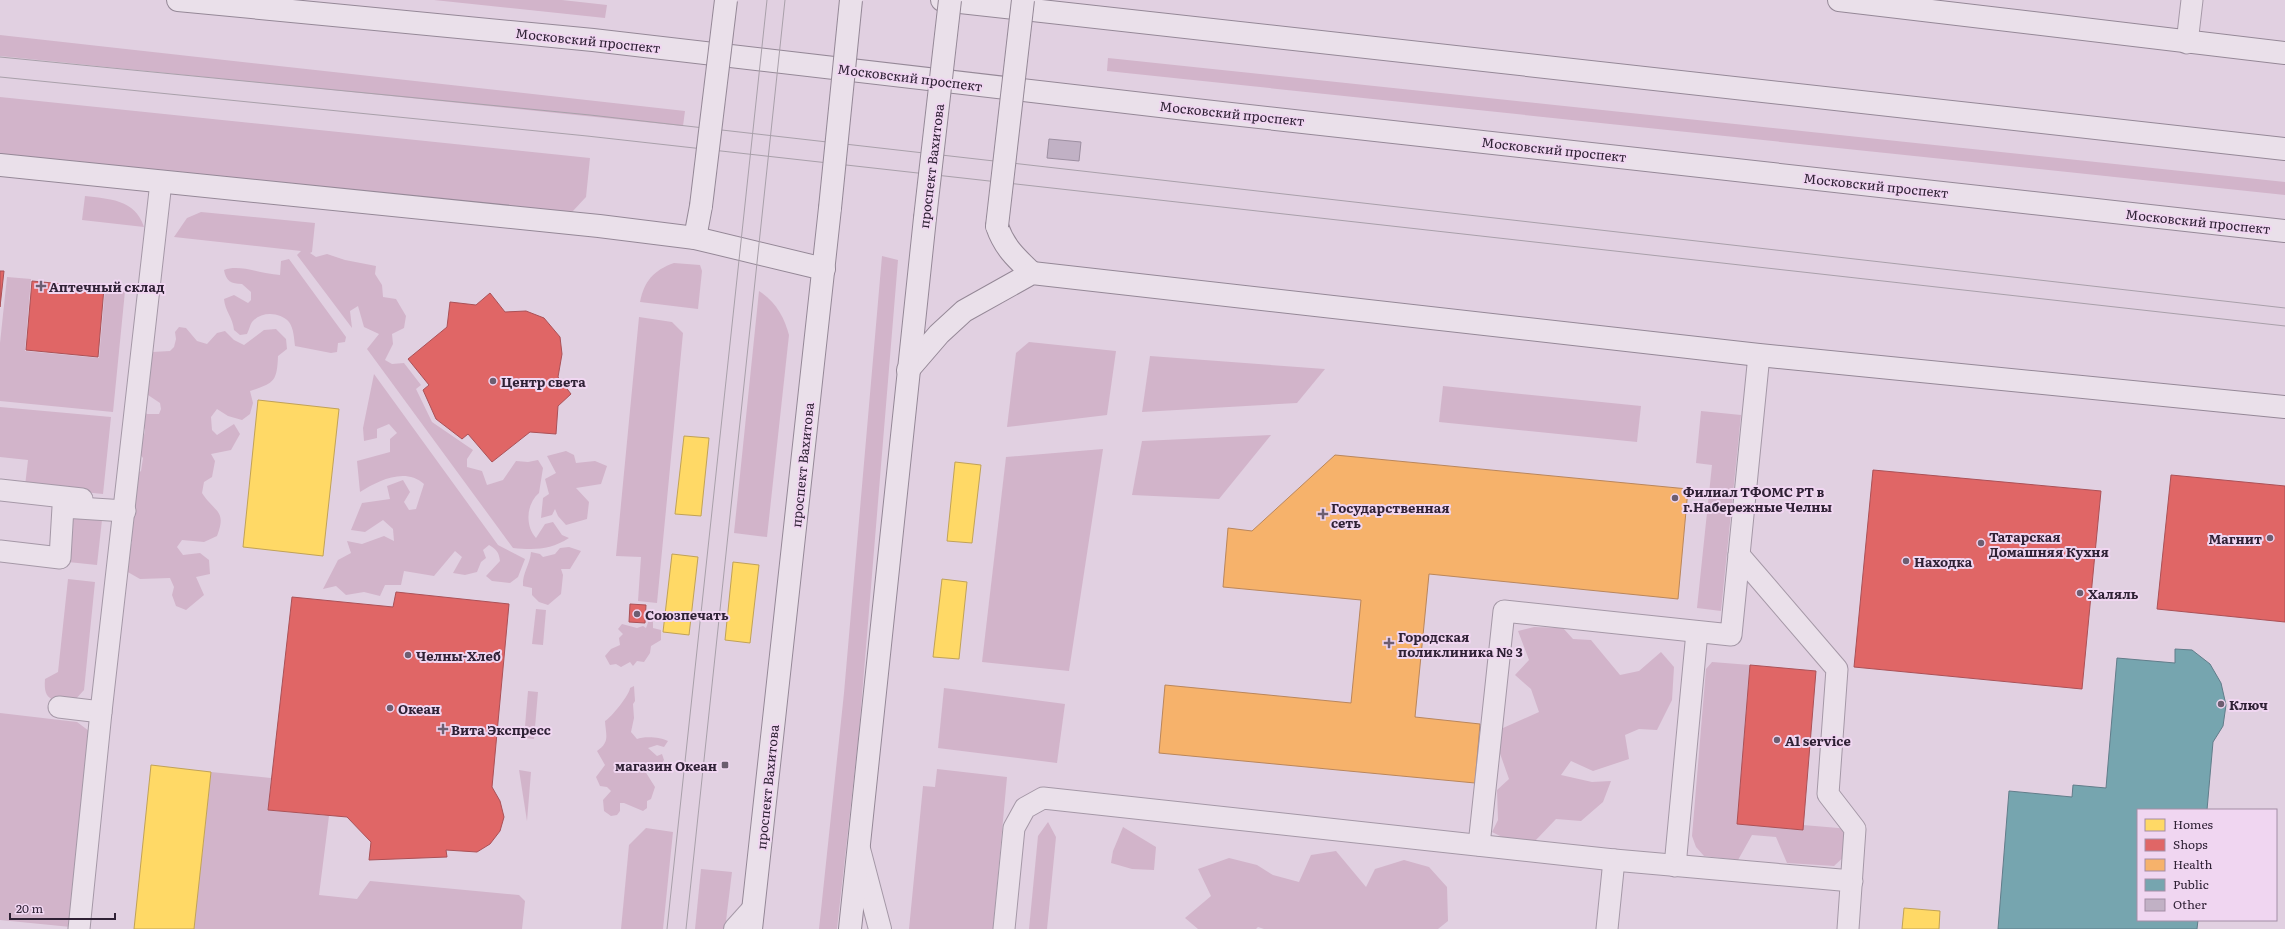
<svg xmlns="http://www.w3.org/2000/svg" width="2285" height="929" font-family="Literata,serif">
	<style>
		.green { fill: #d2b4ca }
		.homes { fill: #ffd966; stroke: #c1a257 }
		.shops { fill: #e06666; stroke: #ab5157 }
		.health { fill: #f6b26b; stroke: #ba865b }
		.public { fill: #76a5af; stroke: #617d8a }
		.building { fill: #c1b1c5; stroke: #9d8fa1 }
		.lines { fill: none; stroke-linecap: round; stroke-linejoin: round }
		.lane-casing { stroke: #a598a7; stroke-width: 23 }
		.street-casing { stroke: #a598a7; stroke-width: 24 }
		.secondary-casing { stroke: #958897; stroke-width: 24 }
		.lane { stroke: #eae0ea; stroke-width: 21 }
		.street { stroke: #eae0ea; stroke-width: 22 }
		.secondary { stroke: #eae0ea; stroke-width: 22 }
		.tram { stroke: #a9a0aa; stroke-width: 1 }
		.secondary-bridge-casing { stroke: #958897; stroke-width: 24; stroke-linecap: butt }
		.secondary-bridge { stroke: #eae0ea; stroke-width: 22 }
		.poi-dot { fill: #6d5e71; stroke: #f0d6f1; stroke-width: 1.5 }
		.labels { text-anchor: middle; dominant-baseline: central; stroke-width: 4; stroke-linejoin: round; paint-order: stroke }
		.street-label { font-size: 13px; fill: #2f2135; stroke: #f0d6f1 }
		.poi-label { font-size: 13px; font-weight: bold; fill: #2f2135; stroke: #f0d6f1; text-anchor: start }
	</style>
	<rect width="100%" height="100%" fill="#e1d0e1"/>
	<g class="green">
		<polygon points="434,0 562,0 607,5 605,18"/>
		<polygon points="0,35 685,111 683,126 0,56"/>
		<polygon points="1108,58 2285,182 2285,195 1107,71"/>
		<polygon points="0,97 590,158 586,197 572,212 0,154"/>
		<path d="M85 196C109 199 135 199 144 227L82 220Z"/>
		<path d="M201 212 315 223 312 252 310 253 316 257 327 254 345 260 376 266 375 274 382 285 383 297 396 299 406 316 404 328 392 334 393 344 385 360 392 364 404 363 421 385 416 389 432 422 473 450 467 459V467L482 471 487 485 503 480 516 461 528 462 538 460 543 468 539 493C526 504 525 526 536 538L545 524 553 522 562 535 569 538C550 550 535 550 513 548L367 349 379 334 364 327 358 306 350 311 352 328 297 255 301 251 174 237 187 218Z"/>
		<polygon points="882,256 898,260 859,732 837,929 819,929 844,693"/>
		<path d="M289 259 346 337 345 342 338 343 337 352 331 353 295 346C294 339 294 329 289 322 280 312 261 311 252 322 250 325 249 330 247 334L240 335 234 330C233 318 225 311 224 299L234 295 248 303 251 300V292L242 284C231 284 226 281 224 270 240 264 261 274 280 275L281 261Z"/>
		<path d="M674 263 700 265 702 271 698 309 640 302C644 281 654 270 674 263Z"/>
		<polygon points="7,277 31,279 25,351 99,358 105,289 125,291 113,412 0,401 0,343"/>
		<path d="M759 291C776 302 784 317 789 335L767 537 734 533Z"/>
		<polygon points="639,317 672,322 683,333 657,603 638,601 641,557 616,556"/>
		<path d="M179 327 186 328 197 341 207 344 217 333 225 331 234 340 244 345 264 330 276 329 286 339 287 349 278 356C277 382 274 383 250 391L253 403 250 414 242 420 228 416 217 409 211 417 212 430 217 435 234 424 240 434 231 450 211 454 215 461 212 477 204 482 202 493C215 513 227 510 217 536L204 542 182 540 177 547 183 555 200 553 209 560 210 574 196 577 204 595 186 610 176 606 172 595 174 587 170 578 140 579 126 571 124 555 132 543V531L128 523 134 476 141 471 143 458 138 452C139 443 145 438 145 429L140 424V407L147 414H159L161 409 160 403 145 393 146 362 152 352 170 351 174 347 176 339 175 332Z"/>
		<polygon points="1029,342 1116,351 1107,415 1007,427 1016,353"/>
		<polygon points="1150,356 1325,369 1297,403 1142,412"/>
		<path d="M374 374 498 545 525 559 518 577 510 583 492 581 486 576 500 561C499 552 496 549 489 545L483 550 486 558 481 562 477 572 465 575 453 573 462 557 455 551 434 576 404 571 401 585H385L380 596 364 592 346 595 336 586 323 589 338 560 351 553 347 541 362 544 384 536 394 541 393 529 383 520 365 532 351 530 362 503 390 499 387 486 403 480 410 492 404 502 409 510 416 509 424 484C405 467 378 481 360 492L357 461 390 452V439L397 433 389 424 377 429V438L364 441 363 428Z"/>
		<polygon points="1443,386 1641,406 1637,442 1439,422"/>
		<polygon points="0,407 111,417 103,494 25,486 28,460 0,457"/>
		<polygon points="1701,411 1741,415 1721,611 1697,608 1712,465 1696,463"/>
		<polygon points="1271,435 1219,499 1132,495 1142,441"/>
		<polygon points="1103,449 1069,671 982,662 1006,457"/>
		<polygon points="566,451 574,455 576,463 595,461 607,466 601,484 576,488 589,502 587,519 566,525 558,516 555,509 552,515 541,518 543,498 549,494 545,479 556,473 547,456"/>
		<polygon points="73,517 102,520 97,565 68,562"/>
		<path d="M569 547 581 551 570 569H561L563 575 561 594 548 605 539 602 532 595V588L523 586C522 573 530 565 531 552L540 554 543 557 555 554 560 548Z"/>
		<path d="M68 579 95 582 84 690 74 701C54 700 43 703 45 679L58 672Z"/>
		<polygon points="536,609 546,610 543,645 532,644"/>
		<polygon points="650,617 653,622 653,628 661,630 661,640 651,646 650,653 644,662 637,661 633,666 630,662 621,667 616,664 610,665 605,656 611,649 620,645 619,638 623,634 618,629 622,624 637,628 643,626 646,628"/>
		<polygon points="1534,627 1563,628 1573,639 1591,640 1620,675 1639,671 1661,652 1674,667 1672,700 1657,730 1639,729 1625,735 1629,759 1593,771 1571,761 1561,775 1592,782 1611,781 1603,802 1581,821 1556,819 1535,841 1504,838 1492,832 1498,820 1497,790 1509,779 1497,745 1503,728 1539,712 1531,689 1515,675 1529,660 1518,631"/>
		<polygon points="1712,662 1750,665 1737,824 1802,830 1803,825 1850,829 1848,853 1834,866 1787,863 1776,837 1752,835 1738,860 1704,856 1696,847 1692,836 1706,669"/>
		<path d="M634 686 635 701 633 704 634 718 631 732 637 739C644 736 661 737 668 741L664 747 657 745 648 748 657 756 662 754 664 760 658 770 643 768 655 787 651 799 647 801V808L643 811 624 803H620V811L617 815 611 816 604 811 603 800 611 791 607 787 600 786 596 777 605 765 597 751C610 742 606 736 605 721 611 718 630 694 630 688Z"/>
		<polygon points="944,688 1065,704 1057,763 938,748"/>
		<polygon points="528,691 538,692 534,739 524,738"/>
		<polygon points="0,713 77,722 89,731 71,927 0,920"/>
		<polygon points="937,769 1007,777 993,929 909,929 923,786 935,787"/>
		<polygon points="519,770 531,772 527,821"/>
		<polygon points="211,772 271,778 268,810 329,816 319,895 357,899 370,881 519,895 525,901 522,929 194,929"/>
		<polygon points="1048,822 1056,837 1047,929 1029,929 1038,836"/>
		<polygon points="1123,827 1156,847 1154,870 1132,869 1111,863 1113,851"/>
		<polygon points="646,828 673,832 663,929 621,929 629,845"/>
		<polygon points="1336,851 1366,887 1375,869 1404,860 1429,867 1447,887 1448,921 1438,929 1264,929 1258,927 1256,929 1198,929 1185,918 1211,896 1198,869 1229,858 1257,865 1273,875 1299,882 1311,855"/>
		<polygon points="701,869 732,872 725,929 695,929"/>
	</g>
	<g class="homes">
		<polygon points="258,400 339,409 323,556 243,547"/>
		<polygon points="684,436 709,438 701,516 675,514"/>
		<polygon points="955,462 981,465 972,543 947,541"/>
		<polygon points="672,554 698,557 689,635 663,632"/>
		<polygon points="733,562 759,565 750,643 725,640"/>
		<polygon points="942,579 967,582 959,659 933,657"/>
		<polygon points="151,765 211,772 194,929 134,929"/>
		<polygon points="1904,908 1940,911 1939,929 1902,929"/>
	</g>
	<g class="shops">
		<polygon points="0,271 4,271 0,307"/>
		<polygon points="32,281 104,288 98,357 26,350"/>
		<polygon points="490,293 505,312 526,311 544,318 560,337 562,354 558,377 571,394 558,406 556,434 530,432 492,462 468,434 462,439 436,419 423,390 429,385 408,359 447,327 450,302 476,305"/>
		<polygon points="1873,470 2101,491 2082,689 1854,667"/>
		<polygon points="2171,475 2285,486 2285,622 2157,609"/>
		<polygon points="396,592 509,604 492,787 500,801 504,817 500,831 490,844 477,852 446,850 447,857 369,860 371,842 347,817 268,810 292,597 393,607"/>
		<polygon points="630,604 646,605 645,623 629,622"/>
		<polygon points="1750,665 1816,671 1803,830 1737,824"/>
	</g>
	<polygon class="health" points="1335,455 1688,489 1678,599 1429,574 1415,717 1480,724 1475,783 1159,753 1165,685 1351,703 1361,600 1223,587 1228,528 1252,531"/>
	<polygon class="public" points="2175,649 2192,650 2210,664 2221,683 2226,705 2223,726 2213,742 2207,810 2138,810 2138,920 2198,920 2197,929 1998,929 2009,791 2072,797 2073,785 2106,788 2117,658 2175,663"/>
	<polygon class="building" points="1049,139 1081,142 1079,161 1047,158"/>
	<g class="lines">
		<defs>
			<g id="lane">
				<polyline points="2187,43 2192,0"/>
				<polyline points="0,490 82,499"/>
				<polyline points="0,551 60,558 63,507 125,511"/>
				<polyline points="1739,555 1837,669 1828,794 1855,829 1848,929"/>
				<polyline points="59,707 101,712"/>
				<polyline points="1479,845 1504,611 1731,635 1759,355"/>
				<polyline points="1675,866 1697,632"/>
				<polyline points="79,929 101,712 161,182"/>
				<polyline points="1004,929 1014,828 1025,808 1043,798 1614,860 1852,881"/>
				<polyline points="1607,929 1614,860"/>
			</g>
			<g id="street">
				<polyline points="859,849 880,929"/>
				<polyline points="735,929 753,909"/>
			</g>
			<g id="secondary">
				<polyline points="178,0 593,40 1186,109 2285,231"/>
				<polyline points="942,0 2285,149"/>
				<polyline points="1839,0 2285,53"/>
				<polyline points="0,165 599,226 695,238 824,269"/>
				<path d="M997 226C1004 247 1016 258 1032 273"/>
				<polyline points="695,238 701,206"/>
				<polyline points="908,370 939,334 964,311 1032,273 1759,355 2285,407"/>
				<polyline points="751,929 830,208"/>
				<polyline points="850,929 925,218"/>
			</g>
		</defs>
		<use href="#lane" class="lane-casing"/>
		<use href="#street" class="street-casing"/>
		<use href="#secondary" class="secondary-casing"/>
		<use href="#lane" class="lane"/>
		<use href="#street" class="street"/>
		<use href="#secondary" class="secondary"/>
		<g class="tram">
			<polyline points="0,57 590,115 2285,308"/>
			<polyline points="0,77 587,136 2285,326"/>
			<polyline points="667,929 767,0"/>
			<polyline points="686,929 785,0"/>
		</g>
		<defs>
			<g id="secondary-bridge">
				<polyline points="701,206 726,0"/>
				<polyline points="830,208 851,0"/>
				<polyline points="925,218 950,0"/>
				<polyline points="997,226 1023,0"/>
			</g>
		</defs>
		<use href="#secondary-bridge" class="secondary-bridge-casing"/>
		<use href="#secondary-bridge" class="secondary-bridge"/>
	</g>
	<g class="poi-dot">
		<path d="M39 280h4v4h4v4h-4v4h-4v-4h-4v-4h4z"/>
		<circle cx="493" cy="381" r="4"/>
		<circle cx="1675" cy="498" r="4"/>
		<path d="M1321 508h4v4h4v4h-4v4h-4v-4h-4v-4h4z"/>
		<circle cx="2270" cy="538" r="4"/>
		<circle cx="1981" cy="543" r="4"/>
		<circle cx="1906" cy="561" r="4"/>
		<circle cx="2080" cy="593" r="4"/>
		<circle cx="637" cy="614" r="4"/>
		<path d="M1387 637h4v4h4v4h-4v4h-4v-4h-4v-4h4z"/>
		<circle cx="408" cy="655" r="4"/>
		<circle cx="2221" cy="704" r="4"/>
		<circle cx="390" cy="708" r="4"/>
		<path d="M441 723h4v4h4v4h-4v4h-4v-4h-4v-4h4z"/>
		<circle cx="1777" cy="740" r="4"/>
		<rect x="721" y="761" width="8" height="8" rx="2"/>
	</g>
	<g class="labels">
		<g class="street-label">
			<text transform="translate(588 40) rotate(6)">Московский проспект</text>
			<text transform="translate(910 77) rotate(7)">Московский проспект</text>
			<text transform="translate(1232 113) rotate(6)">Московский проспект</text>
			<text transform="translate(1554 149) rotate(6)">Московский проспект</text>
			<text transform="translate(931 166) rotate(-83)">проспект Вахитова</text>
			<text transform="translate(1876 185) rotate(6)">Московский проспект</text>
			<text transform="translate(2198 221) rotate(6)">Московский проспект</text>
			<text transform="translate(802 465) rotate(-84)">проспект Вахитова</text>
			<text transform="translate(767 787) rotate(-84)">проспект Вахитова</text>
		</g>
		<g class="poi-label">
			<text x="49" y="286">Аптечный склад</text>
			<text x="501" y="381">Центр света</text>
			<text x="1683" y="491">Филиал ТФОМС РТ в<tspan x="1683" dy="15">г.Набережные Челны</tspan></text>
			<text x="1331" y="507">Государственная<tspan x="1331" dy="15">сеть</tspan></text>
			<text x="1989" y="536">Татарская<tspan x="1989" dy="15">Домашняя Кухня</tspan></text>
			<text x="2262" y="538" text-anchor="end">Магнит</text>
			<text x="1914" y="561">Находка</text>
			<text x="2088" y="593">Халяль</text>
			<text x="645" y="614">Союзпечать</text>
			<text x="1398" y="636">Городская<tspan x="1398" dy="15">поликлиника № 3</tspan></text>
			<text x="416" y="655">Челны-Хлеб</text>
			<text x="2229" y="704">Ключ</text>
			<text x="398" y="708">Океан</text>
			<text x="451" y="729">Вита Экспресс</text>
			<text x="1785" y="740">A1 service</text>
			<text x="717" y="765" text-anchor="end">магазин Океан</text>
		</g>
	</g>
	<rect x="2137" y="809" width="140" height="112" fill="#f0d6f1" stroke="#a38ea6"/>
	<rect x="2145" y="819" width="20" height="12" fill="#ffd966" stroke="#a38ea6"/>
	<text x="2173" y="829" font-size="12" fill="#2f2135">Homes</text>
	<rect x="2145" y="839" width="20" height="12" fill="#e06666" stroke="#a38ea6"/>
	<text x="2173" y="849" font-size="12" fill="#2f2135">Shops</text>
	<rect x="2145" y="859" width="20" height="12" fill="#f6b26b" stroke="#a38ea6"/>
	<text x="2173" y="869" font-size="12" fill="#2f2135">Health</text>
	<rect x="2145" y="879" width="20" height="12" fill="#76a5af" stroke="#a38ea6"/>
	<text x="2173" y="889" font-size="12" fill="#2f2135">Public</text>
	<rect x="2145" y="899" width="20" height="12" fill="#c1b1c5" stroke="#a38ea6"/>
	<text x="2173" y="909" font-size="12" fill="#2f2135">Other</text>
	<path d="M10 913v6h105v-6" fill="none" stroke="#2f2135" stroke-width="2"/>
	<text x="16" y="913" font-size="12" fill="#2f2135" stroke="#f0d6f1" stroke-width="3" paint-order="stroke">20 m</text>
</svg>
